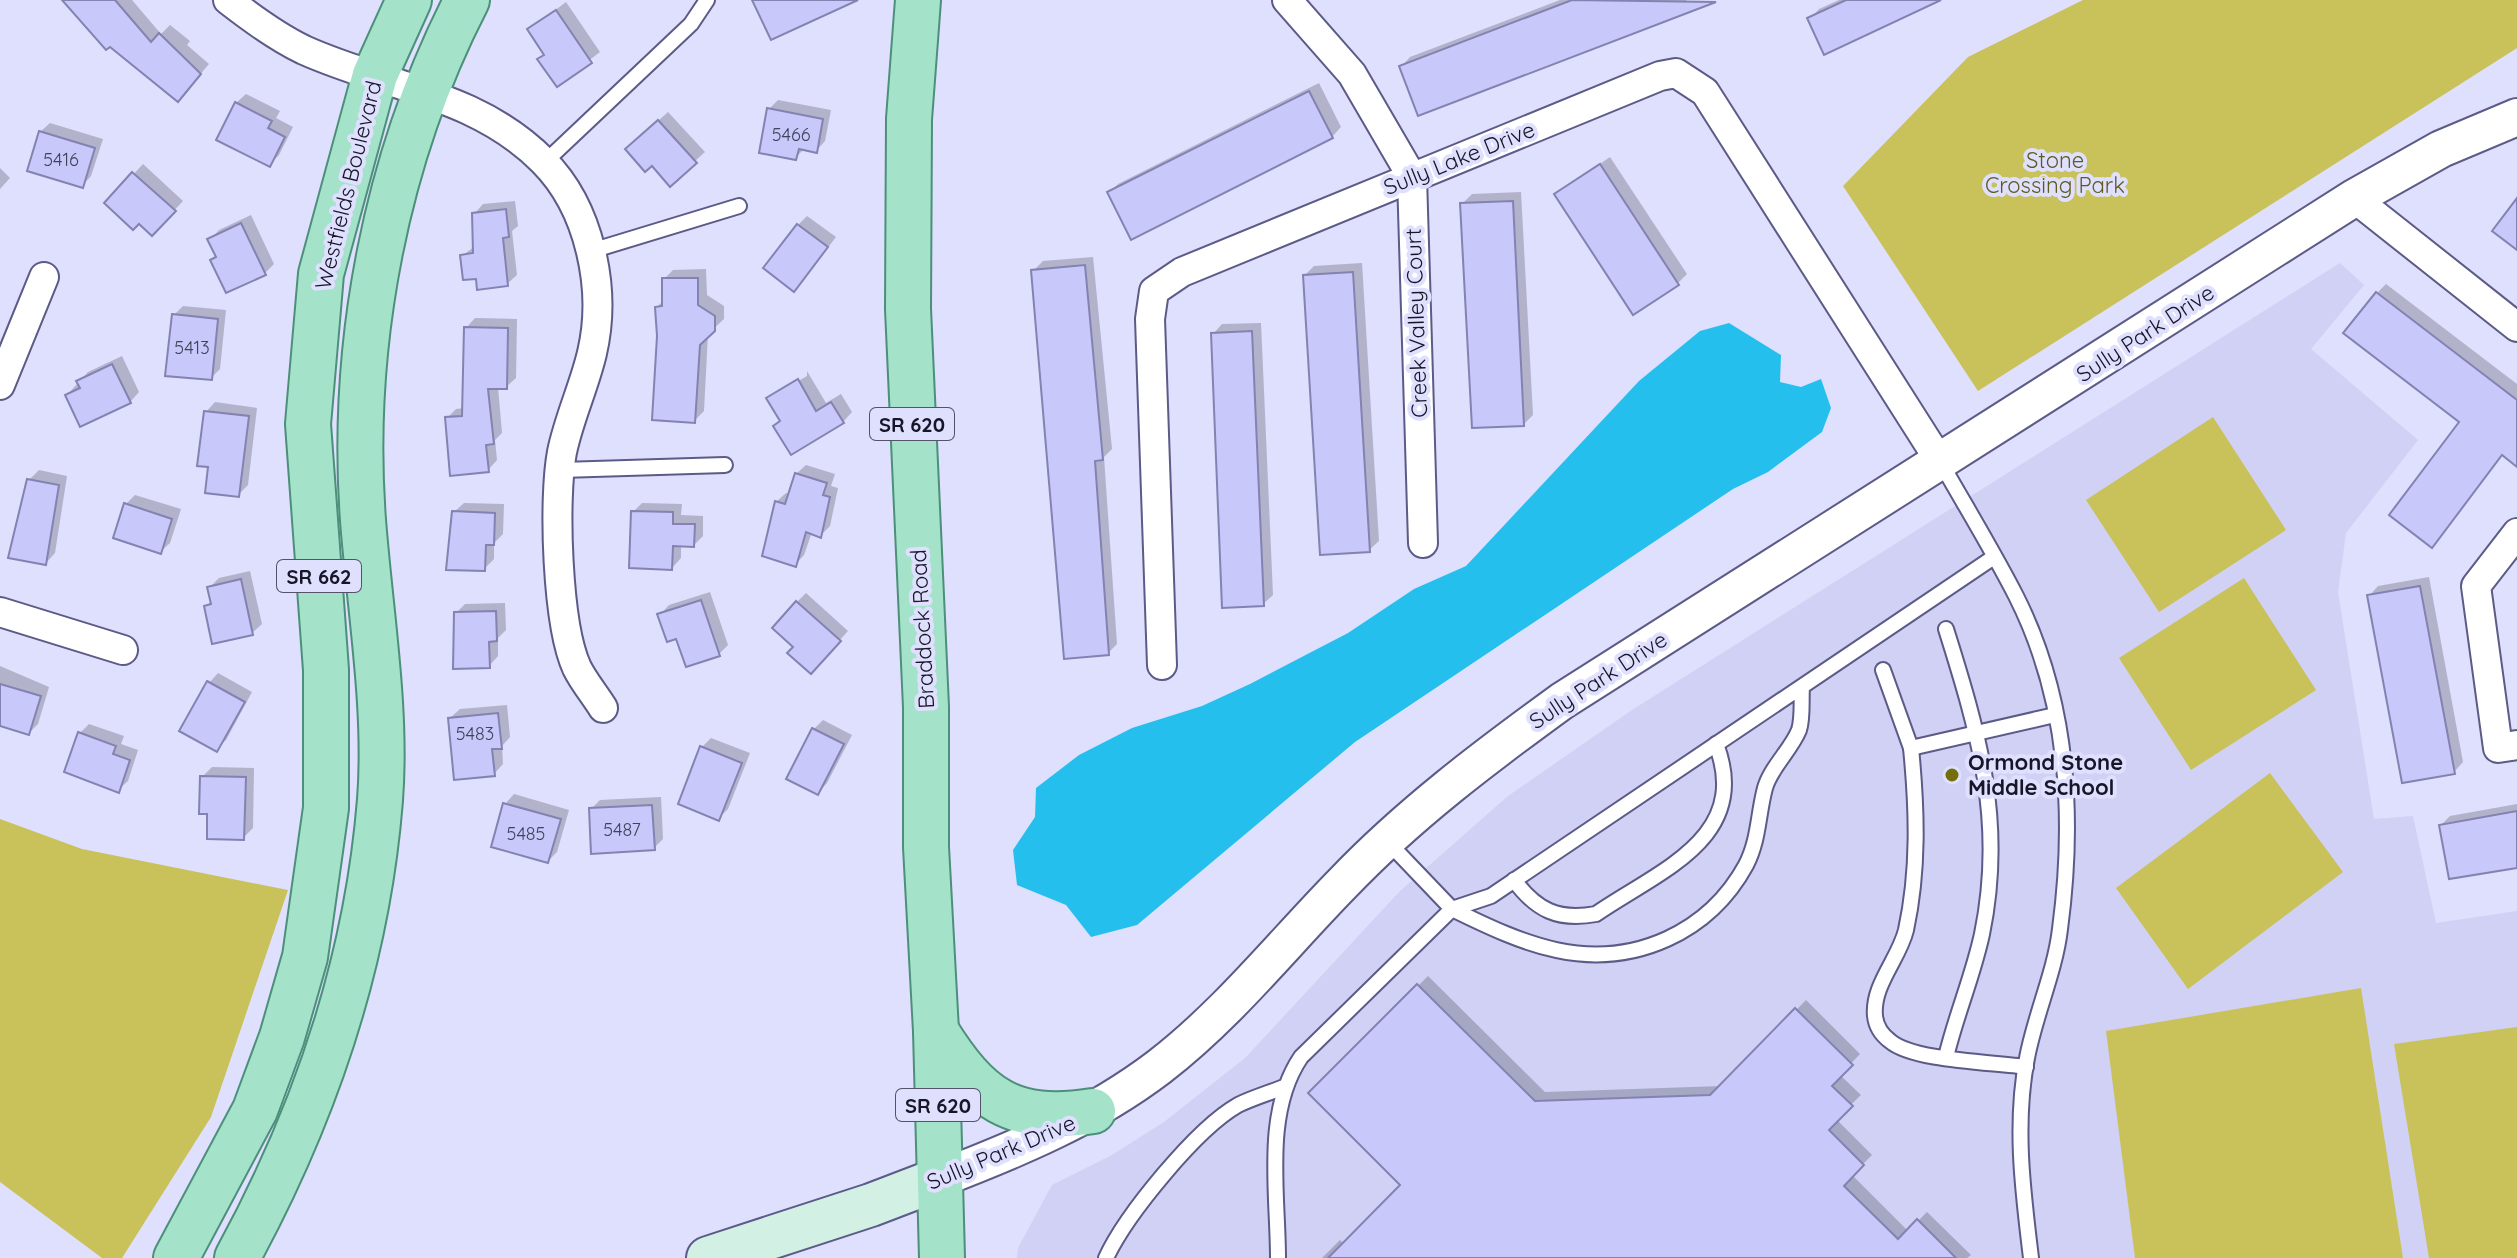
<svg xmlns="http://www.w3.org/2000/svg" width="2517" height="1258" font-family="Quicksand,sans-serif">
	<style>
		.built { fill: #d0d1f4 }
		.green { fill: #c9c15a }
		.water { fill: #25bfee }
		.shadow { fill: #0003 }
		.building { fill: #c8c8fb; stroke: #8382b1; stroke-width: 2 }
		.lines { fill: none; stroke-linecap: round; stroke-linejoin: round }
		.service-casing { stroke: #5c5a87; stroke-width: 18 }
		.minor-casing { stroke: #5c5a87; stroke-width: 32 }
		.tertiary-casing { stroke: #5c5a87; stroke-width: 40 }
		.secondary-casing { stroke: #5c5a87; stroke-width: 46 }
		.primary-casing { stroke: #4c8f7a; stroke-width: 48 }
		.service { stroke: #fff; stroke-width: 14 }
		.minor { stroke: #fff; stroke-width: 28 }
		.tertiary { stroke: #fff; stroke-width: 36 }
		.secondary { stroke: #d2f1e4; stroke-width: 42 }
		.primary { stroke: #a4e3ca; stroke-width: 44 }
		.poi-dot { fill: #756e0c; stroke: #dfdffe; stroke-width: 3 }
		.labels { text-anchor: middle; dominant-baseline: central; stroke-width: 8; stroke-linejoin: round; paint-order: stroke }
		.number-label { font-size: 18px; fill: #43425d }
		.shield { fill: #dfdffe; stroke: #535268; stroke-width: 2 }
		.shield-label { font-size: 20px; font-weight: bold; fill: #171628 }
		.street-label { font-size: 22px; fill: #171628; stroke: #dfdffe }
		.park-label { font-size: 22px; fill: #5e5a1e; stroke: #dfdffe }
		.poi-label { font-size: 22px; font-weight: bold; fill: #171628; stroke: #dfdffe; text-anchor: start }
	</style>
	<rect width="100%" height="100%" fill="#dfdffe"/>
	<polygon class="built" points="2340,263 2364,285 2311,349 2418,440 2346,533 2338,592 2374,819 2413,816 2436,923 2517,911 2517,1258 1017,1258 1018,1248 1052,1185 1112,1155 1164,1122 1245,1058 1400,891 1508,796 1632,710"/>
	<g class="green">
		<polygon points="2083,0 2517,0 2517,48 1978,391 1843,186 1968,57"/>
		<polygon points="2213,417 2286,530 2159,612 2086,500"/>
		<polygon points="2244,578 2316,690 2191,770 2119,658"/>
		<polygon points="2270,773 2343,872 2188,989 2116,888"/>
		<polygon points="0,819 82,849 288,890 211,1117 122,1258 102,1258 0,1182"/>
		<polygon points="2361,988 2403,1258 2135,1258 2106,1031"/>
		<polygon points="2517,1027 2517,1258 2429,1258 2394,1044"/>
	</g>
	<polygon class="water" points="1729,323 1781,355 1780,382 1801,387 1821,379 1831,408 1822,432 1768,472 1733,489 1355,742 1137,925 1091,937 1066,905 1017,885 1013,850 1035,817 1036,788 1079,755 1132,728 1202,706 1250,684 1348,633 1414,589 1466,566 1639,381 1700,331"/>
	<g class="shadow">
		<polygon points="65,0 132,0 161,34 170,25 190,41 187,45 209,64 187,90"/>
		<polygon points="1560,0 1686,0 1688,5 1401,67 1410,57"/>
		<polygon points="1839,0 1936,0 1810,19 1819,9"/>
		<polygon points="566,2 600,52 557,85 539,59 545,53 529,30"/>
		<polygon points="1319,83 1341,127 1332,137 1109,193 1118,184"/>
		<polygon points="246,94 280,111 276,118 293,127 279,155 269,165 236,103"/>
		<polygon points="778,100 831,110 825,141 816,151 805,148 795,158 769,109"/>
		<polygon points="668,112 705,152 695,161 637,140"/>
		<polygon points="50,123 103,139 91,176 82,186 40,132"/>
		<polygon points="1610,157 1687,274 1678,283 1557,194"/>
		<polygon points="143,164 183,201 152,234 139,221 107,203"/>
		<polygon points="0,168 10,178 0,189"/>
		<polygon points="1521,192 1533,415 1524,424 1462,204 1472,194"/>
		<polygon points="515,201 518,226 512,231 517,275 507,284 478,277 462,256 475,246 474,214 483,204"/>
		<polygon points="251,215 274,264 265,273 218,256 210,240 219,230"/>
		<polygon points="807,216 836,237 803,280 798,225"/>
		<polygon points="1093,257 1112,449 1104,457 1117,644 1108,653 1033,271 1043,261"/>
		<polygon points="1362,263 1379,541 1369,550 1305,275 1314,266"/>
		<polygon points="706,269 707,295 724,306 724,319 708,334 704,411 694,421 659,336 657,307 664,300 664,279 673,270"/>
		<polygon points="2386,284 2517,384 2517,461 2503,454 2432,545 2462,422 2377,293"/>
		<polygon points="183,306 226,310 220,369 211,378 174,315"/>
		<polygon points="475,318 517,319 516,378 506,387 498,387 502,433 495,440 497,460 488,470 447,418 456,409 464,408 466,328"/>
		<polygon points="1261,323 1273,595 1263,604 1213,334 1222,324"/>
		<polygon points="122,356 139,392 130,402 67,395 88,372"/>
		<polygon points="807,371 826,403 841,394 852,412 843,422 768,399 776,391 776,394 807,376"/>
		<polygon points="215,402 257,408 248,485 238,495 210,465 206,412"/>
		<polygon points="806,465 835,474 831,486 838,488 830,526 821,535 812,532 804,555 795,565 776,502 786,493 790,494 796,474"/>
		<polygon points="39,470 67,476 55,553 46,563 29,480"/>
		<polygon points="135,495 181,509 170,543 160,552 126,504"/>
		<polygon points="464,503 504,504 503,534 494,543 494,559 484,569 454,512"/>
		<polygon points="642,503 682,504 681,515 703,516 703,536 694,545 681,545 681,558 672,568 633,512"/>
		<polygon points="250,571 262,624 252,633 206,607 212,600 209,588 219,578"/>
		<polygon points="2429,577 2463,762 2454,772 2369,596 2378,586"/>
		<polygon points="710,592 728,645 719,654 677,637 660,615 669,605"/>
		<polygon points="806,593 848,631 820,662 796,647 797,602"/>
		<polygon points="505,603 506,630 498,638 498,656 489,666 456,613 465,604"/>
		<polygon points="0,666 49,687 38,724 29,733 0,724"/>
		<polygon points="218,673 252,692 226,740 216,749 209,683"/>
		<polygon points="507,705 510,737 502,746 503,764 494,774 450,718 460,709"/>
		<polygon points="823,720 852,735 827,783 818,793 789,778 814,729"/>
		<polygon points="89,724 124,736 121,744 138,750 128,781 118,790 80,733"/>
		<polygon points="711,738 750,753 728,809 719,818 702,747"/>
		<polygon points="212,767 254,768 253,828 243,838 202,777"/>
		<polygon points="514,794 569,810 557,852 548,861 505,804"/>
		<polygon points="661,797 663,839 654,848 591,809 600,800"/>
		<polygon points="2517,804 2517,866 2441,825 2450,816"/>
		<polygon points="1428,976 1545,1092 1722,1086 1806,1000 1860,1054 1840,1075 1861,1095 1836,1119 1872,1155 1852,1175 1908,1231 1927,1212 1971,1255 1967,1258 1322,1258 1340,1240 1344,1244 1403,1185 1311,1093"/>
	</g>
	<g class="building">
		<polygon points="62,0 115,0 151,42 159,33 201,74 178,102 110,47 106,50"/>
		<polygon points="752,0 858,0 771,40"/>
		<polygon points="1572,0 1716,2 1418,116 1399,66"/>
		<polygon points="1846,0 1941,0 1824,55 1807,18"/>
		<polygon points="556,10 592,63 557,87 537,59 544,55 527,29"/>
		<polygon points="1309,91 1333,138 1131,240 1107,192"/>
		<polygon points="235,102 272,121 268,128 285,137 270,167 216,140"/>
		<polygon points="767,108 823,119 817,153 799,149 796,160 759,153"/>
		<polygon points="658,120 697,163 670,187 652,166 645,172 625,149"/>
		<polygon points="39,131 95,148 83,188 27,171"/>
		<polygon points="1600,164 1679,285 1633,315 1554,194"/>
		<polygon points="132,172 176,211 152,236 139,224 133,230 104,203"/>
		<polygon points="2517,198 2517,250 2492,231"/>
		<polygon points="1513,201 1524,426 1472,428 1460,203"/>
		<polygon points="506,209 509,237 503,238 508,286 477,290 476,279 463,280 460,255 473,253 472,213"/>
		<polygon points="241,223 266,275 226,293 210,260 216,257 207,239"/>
		<polygon points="797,224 828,247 794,292 763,268"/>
		<polygon points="1085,265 1103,460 1095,461 1109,655 1064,659 1031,270"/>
		<polygon points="1353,272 1370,552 1320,555 1303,275"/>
		<polygon points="662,278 698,278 698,305 715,316 715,331 700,345 695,423 652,420 657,336 655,307 662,306"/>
		<polygon points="2376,292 2517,400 2517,467 2502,455 2432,548 2389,515 2459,422 2343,333"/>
		<polygon points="172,314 218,319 212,380 165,376"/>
		<polygon points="464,327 508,328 507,389 488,389 494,444 486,445 489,472 450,476 445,417 462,416"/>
		<polygon points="1252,331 1264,606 1222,608 1211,333"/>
		<polygon points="112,364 131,403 80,427 65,395 80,388 76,381"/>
		<polygon points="798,379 816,411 831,402 844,423 791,455 773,426 780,421 766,398"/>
		<polygon points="204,411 249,416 239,497 205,493 208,467 197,466"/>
		<polygon points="795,473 827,483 823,495 830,497 821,538 806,532 796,567 762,556 775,501 785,504"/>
		<polygon points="27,479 59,485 46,565 8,558"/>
		<polygon points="124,503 172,519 161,554 113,538"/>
		<polygon points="452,511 495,513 494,545 486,545 485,571 446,570"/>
		<polygon points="631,511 673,512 673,524 695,524 694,547 673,546 672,570 629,568"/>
		<polygon points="241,579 253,635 212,644 204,606 211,604 207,587"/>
		<polygon points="2420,586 2455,774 2402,783 2367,595"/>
		<polygon points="701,600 720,656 686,667 676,639 667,642 657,614"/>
		<polygon points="796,601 841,641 811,674 787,653 793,647 772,628"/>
		<polygon points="496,611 497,641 489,642 490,668 453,669 454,612"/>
		<polygon points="207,681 245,702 217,752 179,731"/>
		<polygon points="0,684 41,696 29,735 0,726"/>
		<polygon points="498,713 502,749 492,749 495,776 454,780 448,718"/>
		<polygon points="812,728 844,744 818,795 786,779"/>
		<polygon points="78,732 116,746 113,754 130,760 119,793 64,772"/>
		<polygon points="700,746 742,763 719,821 678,804"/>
		<polygon points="200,776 246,777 244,840 207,839 207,814 199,814"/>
		<polygon points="503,803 561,819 548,863 491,847"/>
		<polygon points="652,805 655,850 591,854 589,808"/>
		<polygon points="2517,811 2517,868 2449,879 2439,825"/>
		<polygon points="1417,984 1535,1101 1710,1095 1795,1008 1853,1065 1832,1086 1853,1106 1829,1130 1864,1165 1844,1186 1898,1239 1917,1219 1956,1258 1328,1258 1400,1185 1308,1093"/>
	</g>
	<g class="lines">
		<defs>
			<g id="service">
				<polyline points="545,162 691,24 707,0"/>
				<polyline points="591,251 739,206"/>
				<path d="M1941 463C1966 507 1993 551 2016 596 2068 699 2075 816 2060 929 2055 972 2035 1015 2027 1058 2014 1125 2023 1192 2031 1258"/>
				<polyline points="561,470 725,465"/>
				<polyline points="1883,670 1911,748 2055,715"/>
				<path d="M1802 687C1801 700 1803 718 1799 730 1791 750 1771 767 1765 788 1758 814 1759 840 1746 865 1728 898 1702 923 1667 939 1590 974 1523 944 1452 909L1491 896 1994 557"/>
				<path d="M1911 748C1917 809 1919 870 1906 930 1899 959 1872 985 1875 1016 1876 1026 1882 1035 1890 1041 1913 1061 1992 1062 2026 1067"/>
				<path d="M1514 880C1536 910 1558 921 1596 914 1660 870 1752 838 1716 744"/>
				<path d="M1946 1057C1956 1015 1973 976 1982 934 2005 823 1979 734 1946 629"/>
				<path d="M1106 1258C1126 1215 1196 1129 1238 1105 1252 1098 1269 1093 1284 1087"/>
				<path d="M1278 1258C1278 1193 1263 1113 1301 1057L1452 909 1387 841"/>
			</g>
			<g id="minor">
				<path d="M228 0C251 18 277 37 304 50 386 87 477 94 543 161 590 208 607 289 592 353 584 387 569 418 562 452 553 499 557 625 577 668 584 682 595 695 603 708"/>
				<polyline points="1287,0 1352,74 1412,177 1423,543"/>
				<polyline points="2354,198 2517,327"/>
				<polyline points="0,385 44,277"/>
				<polyline points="2517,533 2476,586 2498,748 2517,745"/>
				<polyline points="0,612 123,650"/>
				<polyline points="1162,665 1150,319 1154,291 1182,272 1660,76 1676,73 1705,92 1941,463"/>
			</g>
			<path id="tertiary" d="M939 1179C1017 1149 1092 1118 1159 1067 1228 1014 1283 944 1343 883 1409 814 1485 757 1562 701L2354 198 2441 149 2517 117"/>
			<polyline id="secondary" points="708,1258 871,1205 939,1179"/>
			<g id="primary">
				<polyline points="918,0 909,119 908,309 926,707 926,847 936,1031 942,1258"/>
				<path d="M936 1031C978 1098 1011 1124 1093 1111"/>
				<polyline points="176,1258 255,1110 282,1037 305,957 326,808 326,670 308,424 321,274 375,75 409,0"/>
				<path d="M237 1258C315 1115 367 963 380 800 387 708 370 612 363 520 350 344 386 157 467 0"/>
			</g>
		</defs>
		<use href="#service" class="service-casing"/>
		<use href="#minor" class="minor-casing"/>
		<use href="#tertiary" class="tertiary-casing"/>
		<use href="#secondary" class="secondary-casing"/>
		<use href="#primary" class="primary-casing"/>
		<use href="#service" class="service"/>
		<use href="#minor" class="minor"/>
		<use href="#tertiary" class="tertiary"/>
		<use href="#secondary" class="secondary"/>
		<use href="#primary" class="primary"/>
	</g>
	<circle class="poi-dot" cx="1952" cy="775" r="8"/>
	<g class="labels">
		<g class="number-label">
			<text x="791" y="134">5466</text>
			<text x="61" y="159">5416</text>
			<text x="192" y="347">5413</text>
			<text x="475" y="733">5483</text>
			<text x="622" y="829">5487</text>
			<text x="526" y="833">5485</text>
		</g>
		<g class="shield">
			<rect x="870" y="408" width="84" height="32" rx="6"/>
			<rect x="277" y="560" width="84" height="32" rx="6"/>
			<rect x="896" y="1089" width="84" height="32" rx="6"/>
		</g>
		<g class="shield-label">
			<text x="912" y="424">SR 620</text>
			<text x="319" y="576">SR 662</text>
			<text x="938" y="1105">SR 620</text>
		</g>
		<g class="street-label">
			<text transform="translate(1459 158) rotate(-22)">Sully Lake Drive</text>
			<text transform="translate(348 185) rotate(-76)">Westfields Boulevard</text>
			<text transform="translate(1416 323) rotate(-92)">Creek Valley Court</text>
			<text transform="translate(2145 333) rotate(-33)">Sully Park Drive</text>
			<text transform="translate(922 629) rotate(-93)">Braddock Road</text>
			<text transform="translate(1598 680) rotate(-33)">Sully Park Drive</text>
			<text transform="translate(1001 1152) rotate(-23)">Sully Park Drive</text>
		</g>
		<g class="park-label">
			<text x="2055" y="160">Stone<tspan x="2055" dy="25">Crossing Park</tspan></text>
		</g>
		<g class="poi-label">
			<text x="1968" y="762">Ormond Stone<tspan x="1968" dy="25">Middle School</tspan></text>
		</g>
	</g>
</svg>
